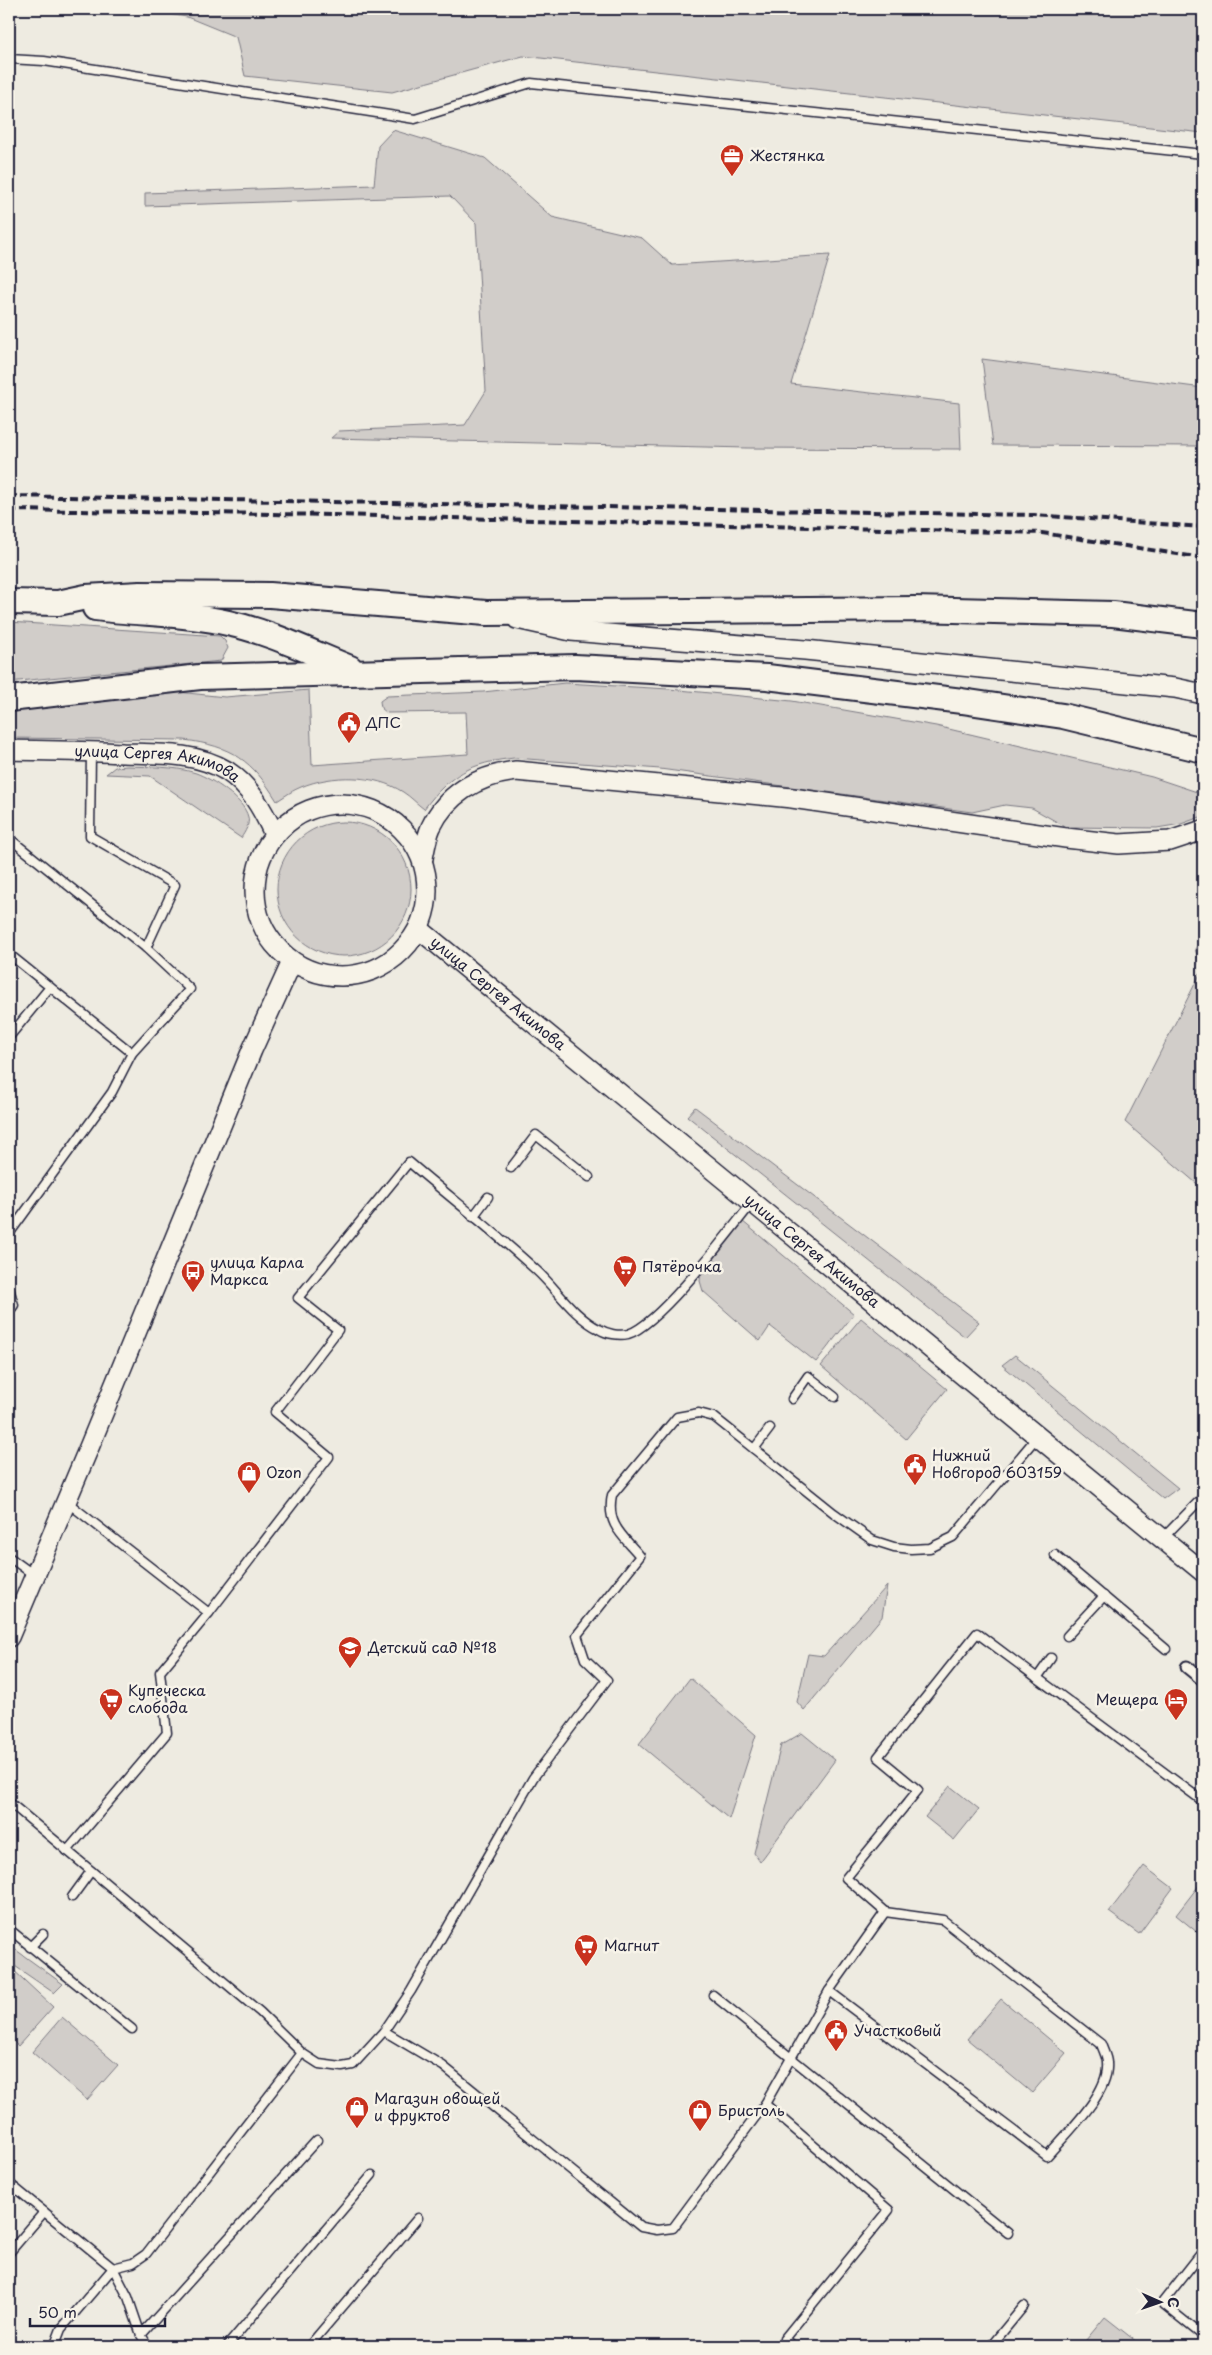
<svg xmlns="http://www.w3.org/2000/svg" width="1212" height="2355" viewBox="0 0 1212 2355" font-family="'Playpen Sans',sans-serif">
<rect width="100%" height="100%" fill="#eeebe1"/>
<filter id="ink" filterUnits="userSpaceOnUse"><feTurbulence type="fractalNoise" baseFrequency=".02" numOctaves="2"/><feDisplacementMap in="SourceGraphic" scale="10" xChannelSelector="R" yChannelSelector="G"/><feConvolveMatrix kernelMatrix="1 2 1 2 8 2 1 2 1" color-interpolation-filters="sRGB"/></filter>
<g filter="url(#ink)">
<g fill="#d1cdc9" stroke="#7a7882">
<polygon points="138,9 1203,9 1203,133 523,56 392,92 245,76 236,37 187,17"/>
<polygon points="393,130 485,158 552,217 642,238 672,265 830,255 791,384 959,403 961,449 747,448 331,438 339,431 465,425 486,391 476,223 450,196 145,206 145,193 374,185 378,146"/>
<polygon points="982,359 1203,388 1203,446 993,445"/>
<polygon points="9,622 220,636 225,641 228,648 221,661 9,682"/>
<path d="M565,683L669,689L792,701L936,726L1152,777L1203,794V816L1181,824L1157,828L1066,827L1032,808L1005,805L972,812L660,769L514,758C471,763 450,774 424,809C417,804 411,797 403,792C375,774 332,774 301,787C293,790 285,796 277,801C252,760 232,746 184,740L9,738V710L169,691L225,697L309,690L312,765L468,754L466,712L387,713L381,708L380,701L387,696L483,692Z"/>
<path d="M127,766C149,767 174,766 196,773C212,779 244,799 248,817C250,824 245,832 241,838L150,776L106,774L115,767Z"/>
<circle cx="344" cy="889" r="67"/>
<polygon points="1203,938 1203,1189 1125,1122 1202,970 1195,949"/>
<polygon points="695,1107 979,1322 965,1337 687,1116"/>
<polygon points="742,1221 854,1314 816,1362 770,1326 760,1341 703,1291 700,1281 701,1271"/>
<polygon points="861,1318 947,1389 906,1439 821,1366"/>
<polygon points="1015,1355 1178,1488 1163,1499 1002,1365"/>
<polygon points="887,1586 882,1617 804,1710 797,1702 808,1654 824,1656"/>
<polygon points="690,1678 756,1735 729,1819 639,1744"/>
<polygon points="802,1733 835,1760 760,1862 754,1853 781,1745"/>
<polygon points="950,1786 979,1809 954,1840 925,1817"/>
<polygon points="1144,1866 1173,1888 1139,1934 1109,1912"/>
<polygon points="1203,1880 1203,1937 1176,1915"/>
<polygon points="9,1945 63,1984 54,1993 9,1962"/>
<polygon points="9,1966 53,2007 18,2046 9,2037"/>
<polygon points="1001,1999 1066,2053 1032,2093 967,2039"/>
<polygon points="62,2017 118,2065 87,2100 32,2052"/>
<polygon points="1105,2317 1142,2346 1081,2346"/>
</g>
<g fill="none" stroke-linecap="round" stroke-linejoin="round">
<g stroke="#22223b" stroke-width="11">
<g id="service">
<polyline points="9,59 44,61 415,119 531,83 1203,154"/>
<polyline points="9,838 146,948"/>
<polyline points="9,954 50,987 9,1037"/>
<polyline points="50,987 132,1053"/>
<polyline points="511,1168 536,1135 589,1177"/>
<polyline points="473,1217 488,1197"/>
<polyline points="9,1234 112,1092 132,1053 190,989 146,948 175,885 90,836 91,751"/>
<polyline points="9,1288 14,1305 9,1312"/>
<polyline points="792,1399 808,1376 835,1397"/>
<polyline points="754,1449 770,1428"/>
<path d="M67,1502L209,1613L329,1457L275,1412L338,1330L298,1298L409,1162C451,1198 495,1232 536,1270C556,1288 574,1317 599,1329C607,1334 619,1336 628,1334C659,1325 729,1232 752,1203"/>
<polyline points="1163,1538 1203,1497"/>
<polyline points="1055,1555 1166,1649"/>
<polyline points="9,1557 34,1575"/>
<polyline points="1067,1636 1104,1596"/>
<polyline points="1037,1678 1051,1658"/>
<polyline points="9,1802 260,2012 302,2053 319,2064 342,2067 353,2065 384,2031 443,2066 641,2227 657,2230 673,2228 765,2104"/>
<polyline points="67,1851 167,1733 160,1672 209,1613"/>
<polyline points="72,1897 91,1871"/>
<polyline points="9,1929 132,2029"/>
<polyline points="30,1947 43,1934"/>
<path d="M829,1991L1047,2156C1066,2134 1110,2093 1107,2063C1107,2057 1103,2050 1101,2044L943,1920L885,1912"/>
<polyline points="713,1995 1008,2233"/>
<path d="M384,2031L411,1991L533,1778L607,1680L585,1659L577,1635L640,1556C622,1535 606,1524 612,1495L677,1417L699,1413L714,1417L834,1513L872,1540L894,1547L911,1549L930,1548L953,1537L1037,1437"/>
<polyline points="9,2183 113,2268 128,2297 141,2335 148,2346"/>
<polyline points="1203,2251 1162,2303 1203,2336"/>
<polyline points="9,2253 44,2212"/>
<polyline points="141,2335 317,2140"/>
<polyline points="57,2346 56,2342 61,2329 113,2268 133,2263 146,2254 302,2053"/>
<polyline points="227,2346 372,2175"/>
<polyline points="309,2346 418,2218"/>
<polyline points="793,2346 784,2339 889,2210 765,2104 829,1991 885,1912 846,1878 918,1790 878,1757 977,1633 1200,1799 1203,1795"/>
<polyline points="991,2346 1024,2306"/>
<polyline points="1201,2346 1203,2343"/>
</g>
</g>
<g stroke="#22223b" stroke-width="15">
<polyline id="pedestrian" points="1187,1667 1203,1680"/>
</g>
<g stroke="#22223b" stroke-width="22">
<g id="tertiary">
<polyline points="517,619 571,631 805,650 1175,688 1203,694"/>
<path id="s1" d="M9,750C47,751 85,751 123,753C158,754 196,752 227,771C250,786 263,810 274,834"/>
<circle cx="341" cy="890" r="86"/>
<path d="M423,858C425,848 427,836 431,827C448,792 479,776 516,771L792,798L1066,838L1119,844L1170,841L1203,830"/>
<path id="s2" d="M419,929L1203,1572"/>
<polyline points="9,1637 90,1445 252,1050 291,964"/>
</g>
</g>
<g stroke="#22223b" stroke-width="28">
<g id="primary">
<polyline points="9,602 58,603 86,597 140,594 270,595 486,613 914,609 1113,614 1203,625"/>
<path d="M95,608C139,614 185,613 228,623C270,632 310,652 350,668"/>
<polyline points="9,699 200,677 575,667 767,677 962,701 1063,716 1203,750"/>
</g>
</g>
<use href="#service" stroke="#f7f3e8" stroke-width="8"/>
<use href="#pedestrian" stroke="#f7f3e8" stroke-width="11"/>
<use href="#tertiary" stroke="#f7f3e8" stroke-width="19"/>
<use href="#primary" stroke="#f7f3e8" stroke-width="24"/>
<g stroke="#22223b" stroke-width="4" stroke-dasharray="8 4" stroke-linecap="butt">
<polyline points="9,496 1034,515 1203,527"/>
<polyline points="9,510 335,515 1042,533 1203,558"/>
</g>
</g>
</g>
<defs>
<g id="office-pin" transform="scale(1.25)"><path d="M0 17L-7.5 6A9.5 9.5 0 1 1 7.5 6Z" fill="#c8321e" stroke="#f7f3e8"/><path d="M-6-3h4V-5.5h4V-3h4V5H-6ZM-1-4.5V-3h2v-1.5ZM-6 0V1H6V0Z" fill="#fff"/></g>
<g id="civic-pin" transform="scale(1.25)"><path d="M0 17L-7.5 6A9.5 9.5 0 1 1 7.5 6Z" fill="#c8321e" stroke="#f7f3e8"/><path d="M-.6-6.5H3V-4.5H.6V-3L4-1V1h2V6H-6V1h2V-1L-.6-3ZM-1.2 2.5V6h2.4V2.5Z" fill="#fff"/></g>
<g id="supermarket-pin" transform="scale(1.25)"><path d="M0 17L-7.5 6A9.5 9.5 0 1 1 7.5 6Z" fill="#c8321e" stroke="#f7f3e8"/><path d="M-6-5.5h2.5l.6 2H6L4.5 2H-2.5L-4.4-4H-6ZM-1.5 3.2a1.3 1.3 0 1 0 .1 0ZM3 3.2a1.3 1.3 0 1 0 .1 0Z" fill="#fff"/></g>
<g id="bus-pin" transform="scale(1.25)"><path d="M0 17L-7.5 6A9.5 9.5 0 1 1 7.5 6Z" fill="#c8321e" stroke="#f7f3e8"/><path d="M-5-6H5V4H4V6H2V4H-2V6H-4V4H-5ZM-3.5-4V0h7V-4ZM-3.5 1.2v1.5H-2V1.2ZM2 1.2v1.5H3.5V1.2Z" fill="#fff"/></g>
<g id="shop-pin" transform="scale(1.25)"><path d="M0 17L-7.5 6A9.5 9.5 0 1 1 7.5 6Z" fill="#c8321e" stroke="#f7f3e8"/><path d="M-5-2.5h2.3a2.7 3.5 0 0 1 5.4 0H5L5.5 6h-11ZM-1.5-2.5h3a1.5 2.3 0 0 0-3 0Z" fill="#fff"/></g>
<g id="school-pin" transform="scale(1.25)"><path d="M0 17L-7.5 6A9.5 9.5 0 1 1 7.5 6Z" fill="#c8321e" stroke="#f7f3e8"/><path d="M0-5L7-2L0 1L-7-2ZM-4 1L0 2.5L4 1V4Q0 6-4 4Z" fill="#fff"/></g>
<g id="hotel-pin" transform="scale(1.25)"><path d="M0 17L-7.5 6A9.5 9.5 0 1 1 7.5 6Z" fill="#c8321e" stroke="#f7f3e8"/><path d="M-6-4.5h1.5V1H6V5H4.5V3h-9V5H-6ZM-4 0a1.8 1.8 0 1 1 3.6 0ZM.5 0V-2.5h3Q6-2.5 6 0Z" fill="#fff"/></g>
</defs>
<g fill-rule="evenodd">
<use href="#office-pin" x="732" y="156"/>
<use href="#civic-pin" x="349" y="723"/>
<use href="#supermarket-pin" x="625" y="1267"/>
<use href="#bus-pin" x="193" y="1272"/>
<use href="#civic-pin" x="915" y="1465"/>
<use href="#shop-pin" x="249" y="1473"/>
<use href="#school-pin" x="350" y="1648"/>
<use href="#supermarket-pin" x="111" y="1700"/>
<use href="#hotel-pin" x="1176" y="1700"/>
<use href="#supermarket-pin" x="586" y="1946"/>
<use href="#civic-pin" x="836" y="2031"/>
<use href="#shop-pin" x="357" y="2108"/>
<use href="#shop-pin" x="700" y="2111"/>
</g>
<g text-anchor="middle" stroke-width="5" stroke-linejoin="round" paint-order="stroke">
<g font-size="15" fill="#22223b" stroke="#f7f3e8" text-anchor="start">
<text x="750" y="161">Жестянка</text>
<text x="366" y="728">ДПС</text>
<text x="210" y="1268">улица Карла<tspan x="210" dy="17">Маркса</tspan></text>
<text x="642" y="1272">Пятёрочка</text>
<text x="932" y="1461">Нижний<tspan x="932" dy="17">Новгород 603159</tspan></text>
<text x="266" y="1478">Ozon</text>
<text x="368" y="1653">Детский сад №18</text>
<text x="128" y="1696">Купеческа<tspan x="128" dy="17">слобода</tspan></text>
<text x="1158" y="1705" text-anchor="end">Мещера</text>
<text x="604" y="1951">Магнит</text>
<text x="854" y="2036">Участковый</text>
<text x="374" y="2104">Магазин овощей<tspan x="374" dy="17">и фруктов</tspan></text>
<text x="718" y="2116">Бристоль</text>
</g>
<g font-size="15" fill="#22223b" stroke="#f7f3e8">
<text dy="5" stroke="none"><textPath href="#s1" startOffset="150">улица Сергея Акимова</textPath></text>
<text dy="5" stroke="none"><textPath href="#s2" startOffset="102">улица Сергея Акимова</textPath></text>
<text dy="5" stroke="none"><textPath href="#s2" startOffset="508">улица Сергея Акимова</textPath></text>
</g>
</g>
<rect width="1212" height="2355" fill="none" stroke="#f7f3e8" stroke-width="30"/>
<rect x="15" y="15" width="1182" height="2325" fill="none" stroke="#22223b" stroke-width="2" filter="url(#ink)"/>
<g transform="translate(1160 2302) rotate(92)" stroke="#f7f3e8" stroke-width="4" paint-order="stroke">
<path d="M0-4L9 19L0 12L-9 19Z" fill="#22223b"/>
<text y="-8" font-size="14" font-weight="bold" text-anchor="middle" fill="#22223b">С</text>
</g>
<path d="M30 2318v8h135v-8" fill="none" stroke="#22223b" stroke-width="2.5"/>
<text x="38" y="2318" font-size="15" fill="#22223b" stroke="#f7f3e8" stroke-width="4" paint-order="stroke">50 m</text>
</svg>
